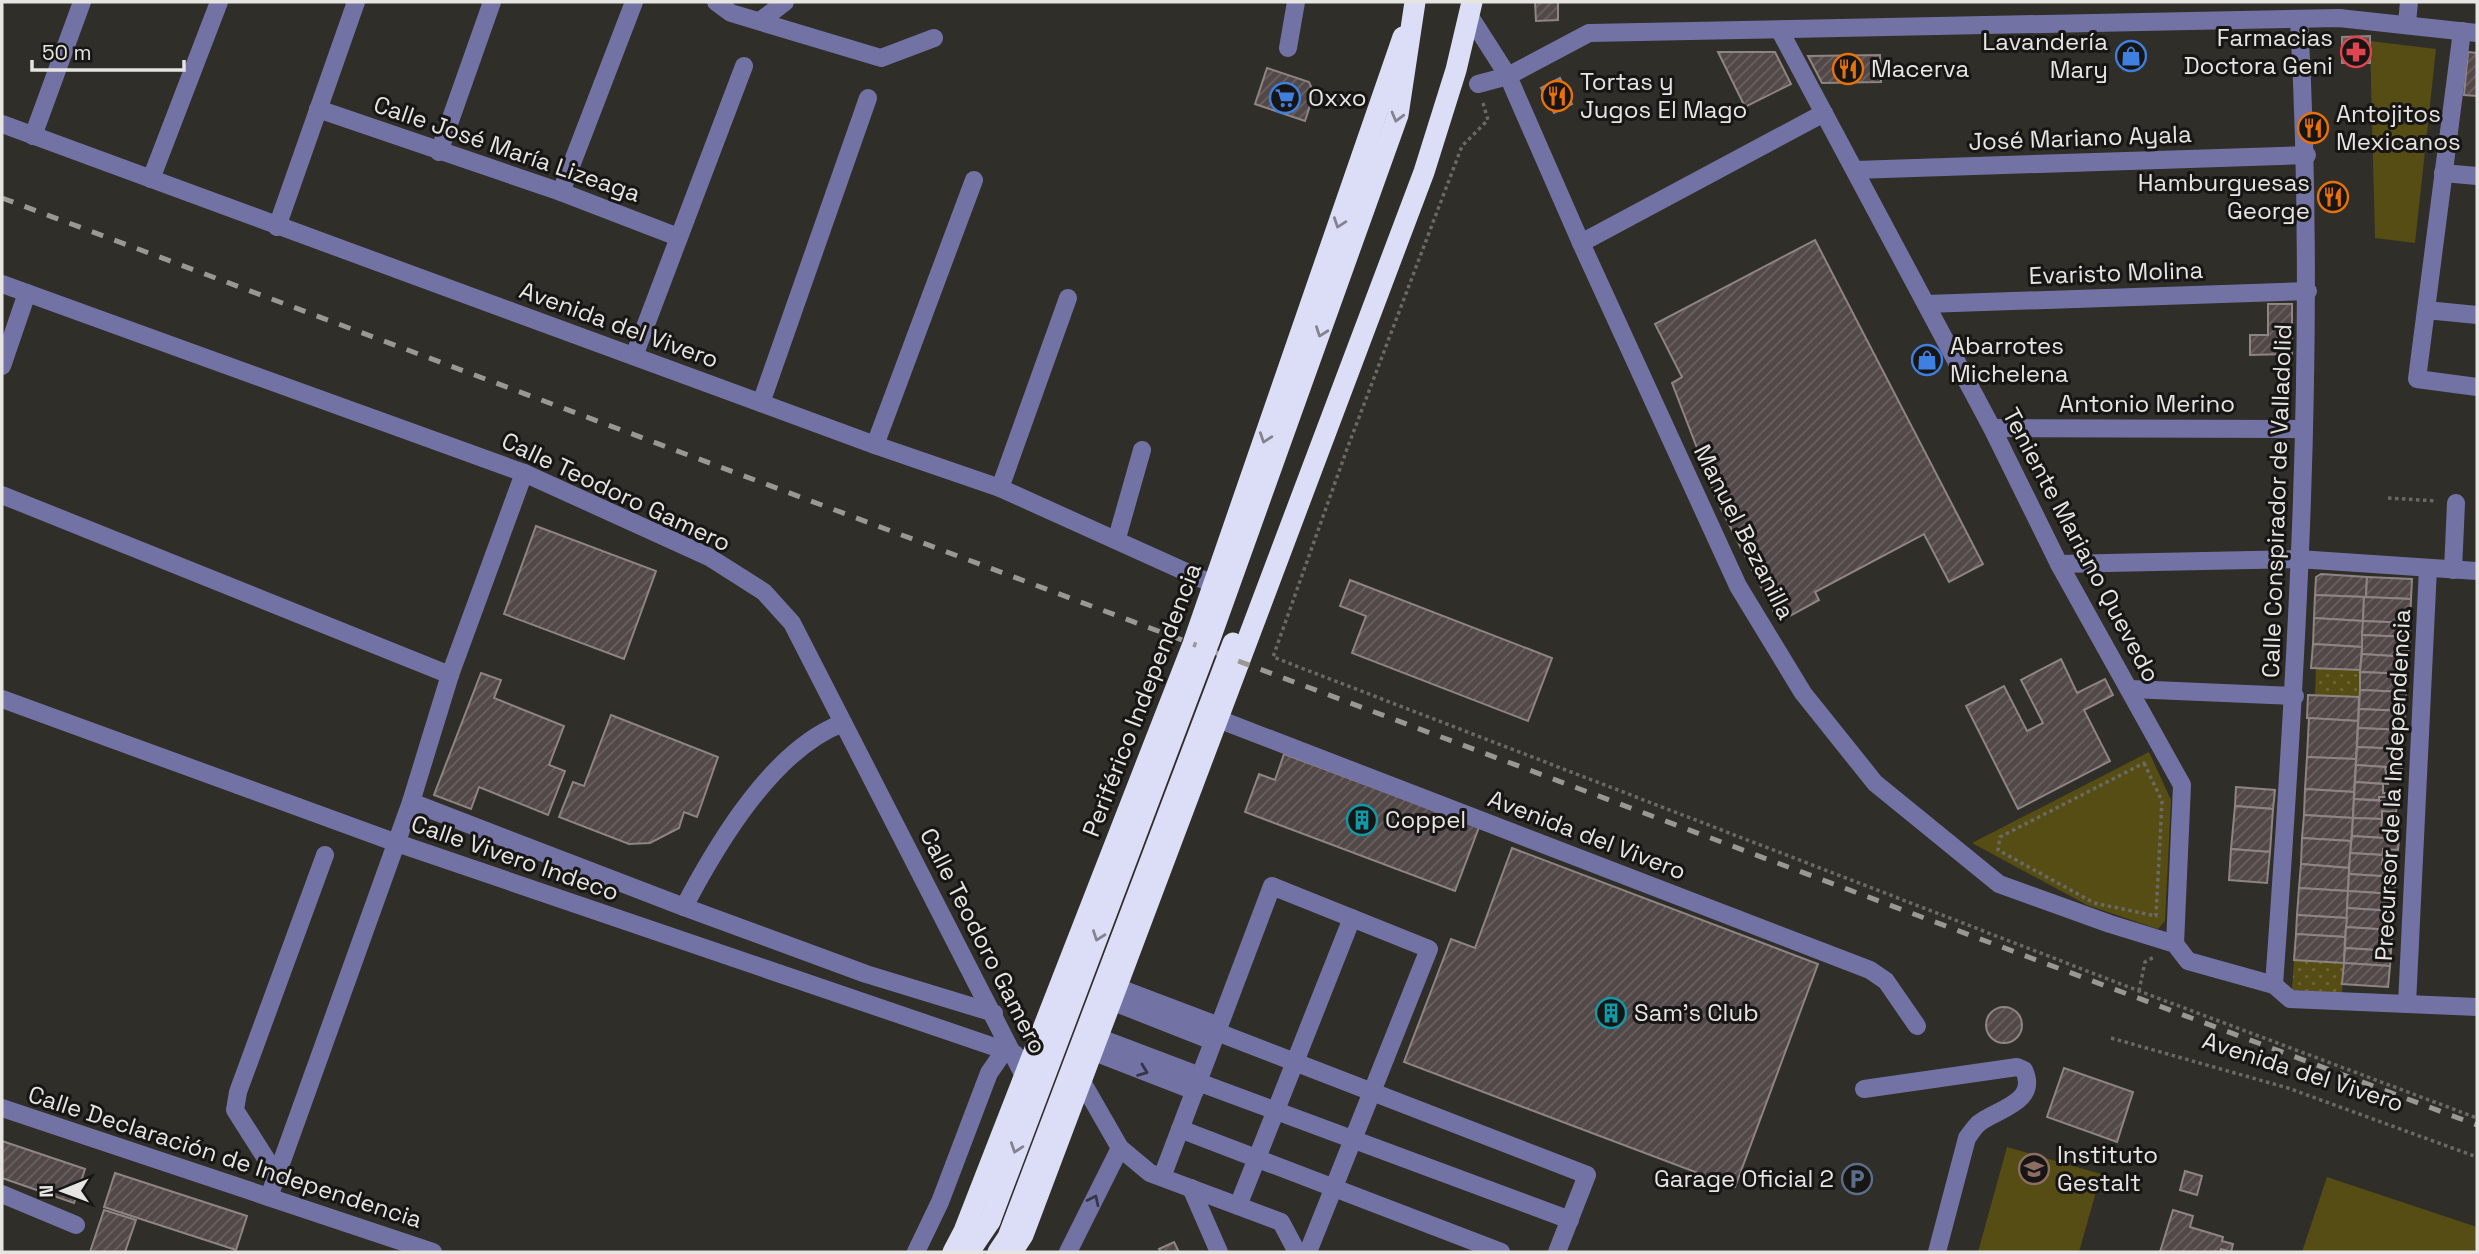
<svg xmlns="http://www.w3.org/2000/svg" width="2479" height="1254" viewBox="0 0 2479 1254" font-family="'Space Grotesk',sans-serif">
<defs>
<pattern id="grass-dots" width="8" height="8" patternUnits="userSpaceOnUse" patternTransform="scale(1.75)"><rect width="8" height="8" fill="#564d14"/><path d="M2 2h.1M6 6h.1" fill="none" stroke="#6e6636" stroke-width="1.8" stroke-linecap="round"/></pattern>
<pattern id="building-hatch" width="6" height="6" patternUnits="userSpaceOnUse" patternTransform="scale(1.75)"><rect width="6" height="6" fill="#514847"/><path d="M-1 1l2-2M0 6l6-6M5 7l2-2" fill="none" stroke="#6a6261"/></pattern>
</defs>
<rect width="100%" height="100%" fill="#2f2e28"/>
<g fill="url(#grass-dots)">
<polygon points="2316,668 2360,670 2359,697 2315,695"/>
<polygon points="2294,960 2344,963 2342,993 2292,990"/>
</g>
<g fill="#564d14">
<polygon points="2370,41 2436,49 2415,243 2375,238"/>
<polygon points="2149,752 2171,800 2165,921 2158,929 2087,905 1972,843"/>
<polygon points="2007,1147 2101,1174 2079,1252 1978,1252"/>
<polygon points="2327,1177 2477,1227 2477,1252 2302,1252"/>
</g>
<g fill="url(#building-hatch)" stroke="#8e8483" stroke-width="2">
<polygon points="1535,2 1558,2 1558,20 1536,21"/>
<polygon points="2370,36 2370,63 2342,63 2342,37"/>
<polygon points="1718,52 1775,52 1791,84 1745,107"/>
<polygon points="2468,52 2477,53 2477,96 2464,95"/>
<polygon points="1880,55 1881,82 1822,83 1808,56"/>
<polygon points="1267,68 1309,82 1314,93 1305,121 1255,104"/>
<polygon points="1560,78 1572,104 1554,113 1541,88"/>
<polygon points="1815,240 1983,564 1949,582 1924,534 1815,592 1819,600 1779,622 1719,505 1672,383 1682,377 1655,324"/>
<polygon points="2268,304 2292,304 2292,354 2250,355 2250,335 2268,335"/>
<polygon points="536,526 656,571 624,659 504,614"/>
<polygon points="2321,574 2367,577 2366,597 2315,595 2316,577"/>
<polygon points="2367,577 2412,579 2411,599 2366,597"/>
<polygon points="1350,580 1552,658 1528,721 1352,653 1366,616 1340,606"/>
<polygon points="2315,595 2364,597 2363,621 2314,618"/>
<polygon points="2364,597 2411,599 2410,623 2363,621"/>
<polygon points="2314,618 2363,621 2362,647 2313,644"/>
<polygon points="2363,621 2410,623 2410,637 2362,635"/>
<polygon points="2362,635 2410,637 2408,657 2362,654"/>
<polygon points="2313,644 2362,647 2360,670 2311,668"/>
<polygon points="2362,654 2408,657 2407,674 2360,672"/>
<polygon points="2061,659 2077,693 2105,679 2113,695 2084,710 2110,761 2018,809 1966,706 2004,686 2027,731 2043,723 2021,680"/>
<polygon points="2360,672 2407,674 2406,692 2360,690"/>
<polygon points="481,673 501,680 494,698 564,726 549,765 565,771 548,815 479,787 471,809 434,795"/>
<polygon points="2360,690 2406,692 2405,711 2359,709"/>
<polygon points="2308,695 2359,697 2358,721 2307,718"/>
<polygon points="2359,709 2405,711 2404,730 2358,728"/>
<polygon points="611,715 718,757 697,817 684,812 679,828 650,843 629,844 559,817 573,782 584,786"/>
<polygon points="2309,718 2358,721 2356,759 2307,757"/>
<polygon points="2358,728 2404,730 2403,749 2357,747"/>
<polygon points="2357,747 2403,749 2402,768 2356,765"/>
<polygon points="1284,754 1479,827 1455,891 1245,812 1259,774 1275,780"/>
<polygon points="2307,757 2356,759 2354,792 2305,789"/>
<polygon points="2356,765 2385,767 2388,784 2355,782"/>
<polygon points="2355,782 2383,784 2383,793 2387,793 2387,797 2379,797 2379,800 2354,799"/>
<polygon points="2236,787 2275,790 2273,809 2235,806"/>
<polygon points="2305,789 2354,792 2353,818 2304,815"/>
<polygon points="2354,799 2397,802 2396,812 2382,811 2382,819 2353,818"/>
<polygon points="2235,806 2273,809 2270,852 2231,849"/>
<polygon points="2304,815 2353,818 2351,841 2302,838"/>
<polygon points="2353,818 2382,819 2381,829 2399,831 2399,839 2352,836"/>
<polygon points="2352,836 2399,839 2398,850 2383,849 2383,855 2350,853"/>
<polygon points="2302,838 2351,841 2349,868 2301,864"/>
<polygon points="1512,848 1818,964 1735,1187 1404,1062 1451,939 1475,948"/>
<polygon points="2231,849 2270,852 2267,883 2229,880"/>
<polygon points="2350,853 2383,855 2382,864 2396,865 2396,877 2349,874"/>
<polygon points="2301,864 2349,868 2348,891 2299,888"/>
<polygon points="2349,874 2396,877 2394,894 2348,891"/>
<polygon points="2299,888 2348,891 2347,918 2297,915"/>
<polygon points="2348,891 2394,894 2393,911 2347,908"/>
<polygon points="2347,908 2393,911 2392,930 2346,927"/>
<polygon points="2297,915 2347,918 2345,937 2296,934"/>
<polygon points="2346,927 2392,930 2391,951 2345,948"/>
<polygon points="2296,934 2345,937 2344,963 2294,960"/>
<polygon points="2345,948 2391,951 2390,966 2344,963"/>
<polygon points="2344,963 2390,966 2388,987 2342,984"/>
<circle cx="2004" cy="1025" r="18"/>
<polygon points="2064,1068 2133,1092 2117,1142 2047,1117"/>
<polygon points="2,1141 85,1169 74,1203 2,1178"/>
<polygon points="2185,1171 2202,1176 2197,1195 2180,1190"/>
<polygon points="115,1173 247,1216 236,1250 104,1207"/>
<polygon points="104,1210 136,1220 125,1252 90,1252"/>
<polygon points="2173,1210 2193,1216 2190,1227 2223,1237 2222,1241 2233,1244 2231,1252 2221,1249 2220,1252 2160,1252"/>
<polygon points="1174,1242 1179,1252 1161,1252 1159,1249"/>
</g>
<g fill="none" stroke-linecap="round" stroke-linejoin="round">
<g stroke="#6a6963" stroke-width="3.5" stroke-dasharray="3.5 3.5" stroke-linecap="butt">
<polyline points="1483,103 1488,120 1462,146 1347,449 1273,657 2139,991 2477,1118"/>
<polyline points="2388,498 2437,501"/>
<polygon points="2144,763 2162,801 2156,916 2094,903 1998,850 2000,837"/>
<polyline points="2139,991 2145,962 2154,957"/>
<polyline points="2111,1038 2288,1088 2477,1157"/>
</g>
<g stroke="#7372a4" stroke-width="18">
<polyline points="716,2 731,13 881,58 934,38"/>
<polyline points="1469,15 1508,76 1581,243 1738,586 1803,693 1875,783 1999,884 2110,924 2175,944 2188,961 2274,985 2290,999 2477,1007"/>
<polyline points="760,21 785,2"/>
<polyline points="2407,23 2409,2"/>
<polyline points="1780,31 1992,428 2059,564 2182,785 2175,944"/>
<polyline points="2462,31 2417,379 2477,387"/>
<polyline points="1288,48 1296,2"/>
<polyline points="1478,84 1508,76 1589,33 2339,18 2477,33"/>
<polyline points="318,109 561,192 678,237"/>
<polyline points="2,124 875,445 1000,488 1215,585"/>
<polyline points="33,136 82,2"/>
<polyline points="439,152 492,2"/>
<polyline points="1855,170 2307,155"/>
<polyline points="2443,173 2477,176"/>
<polyline points="151,179 219,2"/>
<polyline points="561,192 634,2"/>
<polyline points="277,227 356,2"/>
<polyline points="1581,243 1824,113"/>
<polyline points="2,284 524,473 709,557 764,592 792,623 1026,1080"/>
<polyline points="1926,304 2308,291"/>
<polyline points="2426,310 2477,315"/>
<polyline points="634,356 744,66"/>
<polyline points="2,366 27,293"/>
<polyline points="761,403 868,98"/>
<polyline points="1992,428 2302,429"/>
<polyline points="875,445 974,180"/>
<polyline points="1000,488 1068,298"/>
<polyline points="2,495 450,675"/>
<polyline points="1117,538 1142,450"/>
<polyline points="2059,564 2298,559 2477,571"/>
<polyline points="2453,570 2456,503"/>
<polyline points="2130,689 2295,696"/>
<polyline points="2,699 394,842 1015,1054"/>
<polyline points="1218,719 1870,970 1886,981 1917,1026"/>
<path d="M411,802L684,907C717,844 773,749 843,723"/>
<polyline points="684,907 866,974 994,1013"/>
<path d="M2274,985C2297,664 2317,341 2299,19"/>
<polyline points="1116,987 1219,1026"/>
<polyline points="1111,1001 1213,1041"/>
<polyline points="2407,1004 2428,568"/>
<polyline points="1217,1032 1587,1175 1557,1252"/>
<polyline points="1097,1037 1200,1076"/>
<polyline points="1092,1051 1195,1091"/>
<polyline points="1081,1080 1120,1148 1150,1173 1281,1222 1297,1252"/>
<polyline points="1198,1082 1570,1220"/>
<path d="M1864,1089L2017,1067L2024,1070C2039,1103 1996,1109 1978,1124C1974,1128 1970,1134 1967,1138L1937,1252"/>
<polyline points="2,1108 433,1252"/>
<polyline points="1180,1129 1501,1252"/>
<polyline points="277,1176 235,1110 238,1092 325,855"/>
<polyline points="1162,1177 1272,886 1429,949 1308,1252"/>
<polyline points="1191,1188 1219,1252"/>
<polyline points="2,1194 76,1225"/>
<polyline points="269,1197 411,802 450,675 524,473"/>
<polyline points="1238,1206 1352,918"/>
<polyline points="916,1252 940,1202 989,1073 1005,1050"/>
<polyline points="1068,1252 1120,1148"/>
</g>
<g stroke="#dcddf6" stroke-width="21">
<polyline points="953,1252 964,1231 1193,644 1403,37"/>
<polyline points="969,1252 990,1221"/>
<polyline points="1012,1252 1023,1235 1424,172 1456,70 1472,2"/>
</g>
<polyline stroke="#999893" stroke-width="5" stroke-dasharray="12 12" stroke-linecap="butt" points="2,198 2477,1125"/>
<g stroke="#dcddf6" stroke-width="21">
<polyline points="990,1221 1210,639 1398,115 1415,2"/>
<polyline points="998,1252 1008,1237 1233,643"/>
</g>
</g>
<defs><path id="oneway-chevron" d="M-2-3.5L2.5 0L-2 3.5" fill="none" stroke-width="1.6" stroke-linecap="round" stroke-linejoin="round" transform="scale(1.75)"/></defs>
<g stroke="#838390">
<use href="#oneway-chevron" transform="translate(1397 117) rotate(105)"/>
<use href="#oneway-chevron" transform="translate(1339 223) rotate(109)"/>
<use href="#oneway-chevron" transform="translate(1321 332) rotate(110)"/>
<use href="#oneway-chevron" transform="translate(1265 438) rotate(109)"/>
<use href="#oneway-chevron" transform="translate(1098 936) rotate(110)"/>
<use href="#oneway-chevron" transform="translate(1016 1148) rotate(109)"/>
</g>
<g stroke="#373646">
<use href="#oneway-chevron" transform="translate(1143 1071) rotate(21)"/>
<use href="#oneway-chevron" transform="translate(1094 1200) rotate(-64)"/>
</g>
<defs>
<g id="pharmacy-ring" transform="scale(1.575)"><circle r="9.5" fill="#171614" stroke="#e0444e" stroke-width="1.5"/><path d="M-2-6h4v4h4v4h-4v4h-4v-4h-4v-4h4Z" fill="#e0444e"/></g>
<g id="shop-ring" transform="scale(1.575)"><circle r="9.5" fill="#171614" stroke="#3f7fe0" stroke-width="1.5"/><path d="M-5-2.5h2.3a2.7 3.5 0 0 1 5.4 0H5L5.5 6h-11ZM-1.5-2.5h3a1.5 2.3 0 0 0-3 0Z" fill="#3f7fe0"/></g>
<g id="restaurant-ring" transform="scale(1.575)"><circle r="9.5" fill="#171614" stroke="#e8710a" stroke-width="1.5"/><path d="M-5-6h1v4h1v-4h1v4h1v-4h1v5L-1.5 .5V6h-2V.5L-5-1ZM5-6V6H3V1.5H1.5Q1.5-4 5-6Z" fill="#e8710a"/></g>
<g id="supermarket-ring" transform="scale(1.575)"><circle r="9.5" fill="#171614" stroke="#3f7fe0" stroke-width="1.5"/><path d="M-6-5.5h2.5l.6 2H6L4.5 2H-2.5L-4.4-4H-6ZM-1.5 3.2a1.3 1.3 0 1 0 .1 0ZM3 3.2a1.3 1.3 0 1 0 .1 0Z" fill="#3f7fe0"/></g>
<g id="building-ring" transform="scale(1.575)"><circle r="9.5" fill="#171614" stroke="#0f9aa8" stroke-width="1.5"/><path d="M-4-6H4V6H1V3H-1V6H-4ZM-2.5-4.3h1.7v1.8h-1.7ZM.8-4.3h1.7v1.8H.8ZM-2.5-1h1.7V.8h-1.7ZM.8-1h1.7V.8H.8Z" fill="#0f9aa8"/></g>
<g id="school-ring" transform="scale(1.575)"><circle r="9.5" fill="#171614" stroke="#8d6e63" stroke-width="1.5"/><path d="M0-5L7-2L0 1L-7-2ZM-4 1L0 2.5L4 1V4Q0 6-4 4Z" fill="#8d6e63"/></g>
<g id="parking-ring" transform="scale(1.575)"><circle r="9.5" fill="#171614" stroke="#5c6f8a" stroke-width="1.5"/><path d="M-3.5-5.5H1a3.5 3.5 0 0 1 0 7H-1V5.5H-3.5ZM-1-3.4V-.6H.8a1.4 1.4 0 0 0 0-2.8Z" fill="#5c6f8a"/></g>
</defs>
<g fill-rule="evenodd">
<use href="#pharmacy-ring" x="2356" y="52"/>
<use href="#shop-ring" x="2131" y="56"/>
<use href="#restaurant-ring" x="1848" y="69"/>
<use href="#restaurant-ring" x="1557" y="96"/>
<use href="#supermarket-ring" x="1285" y="98"/>
<use href="#restaurant-ring" x="2313" y="128"/>
<use href="#restaurant-ring" x="2333" y="197"/>
<use href="#shop-ring" x="1927" y="360"/>
<use href="#building-ring" x="1362" y="820"/>
<use href="#building-ring" x="1611" y="1013"/>
<use href="#school-ring" x="2034" y="1169"/>
<use href="#parking-ring" x="1857" y="1179"/>
</g>
<g text-anchor="middle" stroke-width="6" stroke-linejoin="round" paint-order="stroke">
<g font-size="24" fill="#e6e5e1" stroke="#171614" text-anchor="start">
<text x="2333" y="46" text-anchor="end">Farmacias<tspan x="2333" dy="28">Doctora Geni</tspan></text>
<text x="2108" y="50" text-anchor="end">Lavandería<tspan x="2108" dy="28">Mary</tspan></text>
<text x="1871" y="77">Macerva</text>
<text x="1580" y="90">Tortas y<tspan x="1580" dy="28">Jugos El Mago</tspan></text>
<text x="1308" y="106">Oxxo</text>
<text x="2336" y="122">Antojitos<tspan x="2336" dy="28">Mexicanos</tspan></text>
<text x="2310" y="191" text-anchor="end">Hamburguesas<tspan x="2310" dy="28">George</tspan></text>
<text x="1950" y="354">Abarrotes<tspan x="1950" dy="28">Michelena</tspan></text>
<text x="1385" y="828">Coppel</text>
<text x="1634" y="1021">Sam's Club</text>
<text x="2057" y="1163">Instituto<tspan x="2057" dy="28">Gestalt</tspan></text>
<text x="1834" y="1187" text-anchor="end">Garage Oficial 2</text>
</g>
<g font-size="24" fill="#e6e5e1" stroke="#171614">
<text transform="translate(2080 138) rotate(-2)" y="8">José Mariano Ayala</text>
<text transform="translate(507 149) rotate(19)" y="8">Calle José María Lizeaga</text>
<text transform="translate(2116 273) rotate(-2)" y="8">Evaristo Molina</text>
<text transform="translate(619 325) rotate(20)" y="8">Avenida del Vivero</text>
<text x="2147" y="412">Antonio Merino</text>
<text transform="translate(616 492) rotate(25)" y="8">Calle Teodoro Gamero</text>
<text transform="translate(2277 501) rotate(-88)" y="8">Calle Conspirador de Valladolid</text>
<text transform="translate(1744 532) rotate(63)" y="8">Manuel Bezanilla</text>
<text transform="translate(2081 545) rotate(62)" y="8">Teniente Mariano Quevedo</text>
<text transform="translate(1142 700) rotate(-69)" y="8">Periférico Independencia</text>
<text transform="translate(2393 785) rotate(-87)" y="8">Precursor de la Independencia</text>
<text transform="translate(1587 835) rotate(21)" y="8">Avenida del Vivero</text>
<text transform="translate(515 858) rotate(19)" y="8">Calle Vivero Indeco</text>
<text transform="translate(983 941) rotate(63)" y="8">Calle Teodoro Gamero</text>
<text transform="translate(2303 1072) rotate(18)" y="8">Avenida del Vivero</text>
<text transform="translate(225 1157) rotate(18)" y="8">Calle Declaración de Independencia</text>
</g>
</g>
<rect width="2479" height="1254" fill="none" stroke="#e6e5e1" stroke-width="7"/>
<g transform="translate(63 1191) rotate(269)" stroke="#171614" stroke-width="5" paint-order="stroke">
<path d="M0-5L12 26L0 18L-12 26Z" fill="#e6e5e1"/>
<text y="-10" font-size="19" font-weight="bold" text-anchor="middle" fill="#e6e5e1">N</text>
</g>
<path d="M32 60v10h152v-10" fill="none" stroke="#e6e5e1" stroke-width="3.5"/>
<text x="42" y="60" font-size="21" fill="#e6e5e1" stroke="#171614" stroke-width="5" paint-order="stroke">50 m</text>
</svg>
